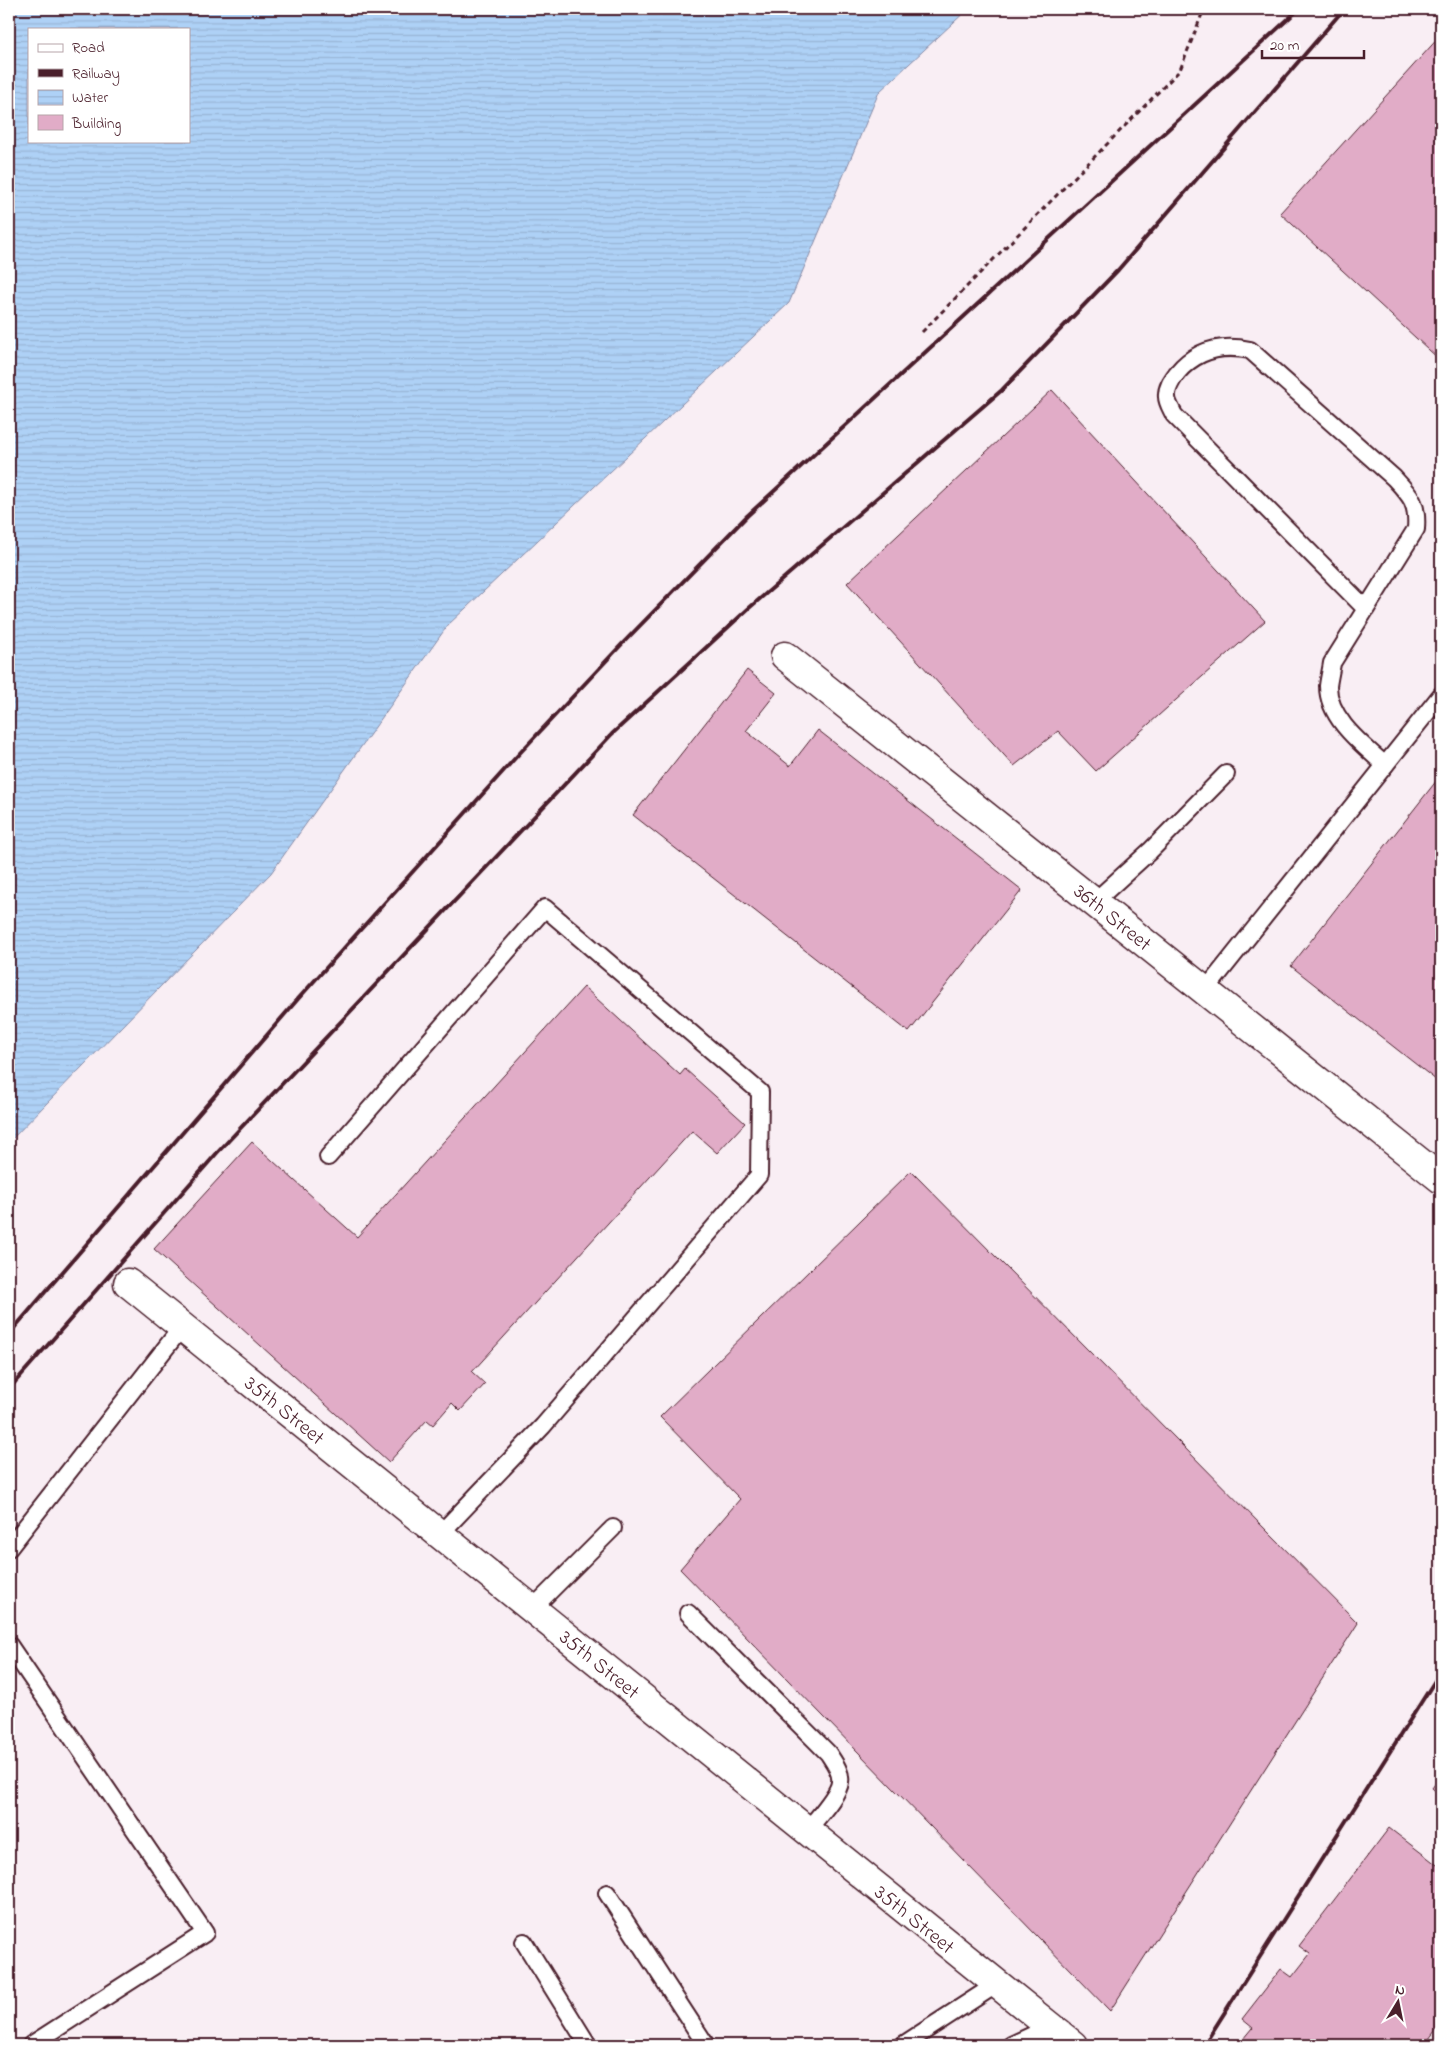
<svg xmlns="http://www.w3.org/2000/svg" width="1450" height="2054" viewBox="0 0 1450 2054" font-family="'Indie Flower',sans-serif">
<defs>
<pattern id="water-rules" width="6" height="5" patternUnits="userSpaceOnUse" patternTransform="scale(1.25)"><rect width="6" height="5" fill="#aed1f6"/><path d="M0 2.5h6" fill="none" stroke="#97b3d3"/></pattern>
</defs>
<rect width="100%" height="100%" fill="#f9eef4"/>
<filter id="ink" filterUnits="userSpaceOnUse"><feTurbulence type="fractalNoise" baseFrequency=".02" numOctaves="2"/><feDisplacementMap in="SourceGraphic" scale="10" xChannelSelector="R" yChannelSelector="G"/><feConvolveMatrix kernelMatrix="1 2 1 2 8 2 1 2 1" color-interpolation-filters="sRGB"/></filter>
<g filter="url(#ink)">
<path fill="url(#water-rules)" stroke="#868aa5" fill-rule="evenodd" d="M9,9H968L879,92L789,303L448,625L271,873L9,1142ZM29,29H189V141H29Z"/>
<g fill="#e1acc7" stroke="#4a1f2b">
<polygon points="1441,35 1441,361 1280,213"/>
<polygon points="1052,390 1265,621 1096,771 1058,731 1014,766 847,583"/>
<polygon points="747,670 776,693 746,731 790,766 818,730 1022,890 909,1032 633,815"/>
<polygon points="1441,775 1441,1084 1291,966"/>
<polygon points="584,987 680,1075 685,1069 745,1123 717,1153 692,1131 472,1372 485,1384 460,1411 452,1403 433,1425 427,1420 389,1462 154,1249 252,1142 357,1237"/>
<polygon points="911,1171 1358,1623 1110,2011 680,1569 740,1499 660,1417"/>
<polygon points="1441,1776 1441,1796 1432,1788"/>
<polygon points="1389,1828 1441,1868 1441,2023 1426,2043 1429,2045 1239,2045 1253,2028 1242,2019 1281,1969 1292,1977 1310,1954 1299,1946"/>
</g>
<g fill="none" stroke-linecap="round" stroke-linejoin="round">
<g stroke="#4a1f2b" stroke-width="20">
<g id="service">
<path d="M1366,609L1174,415C1172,410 1167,403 1167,397C1166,388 1172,380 1177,373C1196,350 1221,344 1250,350L1394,478C1411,496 1418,503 1416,529L1332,663C1331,670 1329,678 1328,686C1328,719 1363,745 1385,765"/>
<polyline points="1094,902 1150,851 1226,774"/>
<polyline points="1205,991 1441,695"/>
<polyline points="328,1157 545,908 760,1092 759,1175 543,1426 439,1535"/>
<polyline points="9,1548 182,1327"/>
<polyline points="532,1609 613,1528"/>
<path d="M688,1613L828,1753C833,1761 842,1772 840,1782C839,1795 815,1820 807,1831"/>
<polyline points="9,1645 205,1933 31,2045"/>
<polyline points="607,1893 706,2045"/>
<polyline points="524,1942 588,2045"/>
<polyline points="903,2045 997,1984"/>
<polyline points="1011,2045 1050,2027"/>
</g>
</g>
<g stroke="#4a1f2b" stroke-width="31">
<g id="minor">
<polyline points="785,656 1441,1179"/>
<polyline points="128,1283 1073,2045"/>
</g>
</g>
<polyline stroke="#4a1f2b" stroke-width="3" stroke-dasharray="5 4" stroke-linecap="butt" points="922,332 1180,70 1204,9"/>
<use href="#service" stroke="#fff" stroke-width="16"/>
<use href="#minor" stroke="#fff" stroke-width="28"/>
<g stroke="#4a1f2b" stroke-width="4">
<polyline points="9,1334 298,999 517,756 622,644 747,516 1299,9"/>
<polyline points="9,1389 217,1153 612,734 748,609 1002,390 1118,270 1344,9"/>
<polyline points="1204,2045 1441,1671"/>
</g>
</g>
</g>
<g text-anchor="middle" stroke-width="4" stroke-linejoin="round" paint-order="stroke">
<g font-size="21" fill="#4a1f2b" stroke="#fff">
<text transform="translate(1113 917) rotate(39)" y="7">36th Street</text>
<text transform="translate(285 1410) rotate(39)" y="7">35th Street</text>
<text transform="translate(600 1664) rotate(39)" y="7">35th Street</text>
<text transform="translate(915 1919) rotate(39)" y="7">35th Street</text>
</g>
</g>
<rect width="1450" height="2054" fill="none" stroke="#fff" stroke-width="30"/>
<rect x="15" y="15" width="1420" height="2024" fill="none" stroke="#4a1f2b" stroke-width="2" filter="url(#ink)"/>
<rect x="28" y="28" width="162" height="115" fill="#ffffff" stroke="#b7a5aa"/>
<rect x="38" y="44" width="25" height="8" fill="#ffffff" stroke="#b7a5aa"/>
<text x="72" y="52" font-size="15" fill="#4a1f2b">Road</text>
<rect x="38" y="69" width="25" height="8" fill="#4a1f2b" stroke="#b7a5aa"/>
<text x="72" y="78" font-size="15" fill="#4a1f2b">Railway</text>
<rect x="38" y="90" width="25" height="15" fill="url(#water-rules)" stroke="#b7a5aa"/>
<text x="72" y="102" font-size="15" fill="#4a1f2b">Water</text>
<rect x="38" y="115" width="25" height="15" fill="#e1acc7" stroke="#b7a5aa"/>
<text x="72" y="128" font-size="15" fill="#4a1f2b">Building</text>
<g transform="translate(1398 2002) rotate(10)" stroke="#ffffff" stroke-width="4" paint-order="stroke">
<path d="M0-4L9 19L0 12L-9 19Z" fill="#4a1f2b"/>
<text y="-8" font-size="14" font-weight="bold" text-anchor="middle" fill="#4a1f2b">N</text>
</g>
<path d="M1262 50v8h102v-8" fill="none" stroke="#4a1f2b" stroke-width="2.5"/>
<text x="1270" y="50" font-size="15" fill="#4a1f2b" stroke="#ffffff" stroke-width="4" paint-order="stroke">20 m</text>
</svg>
